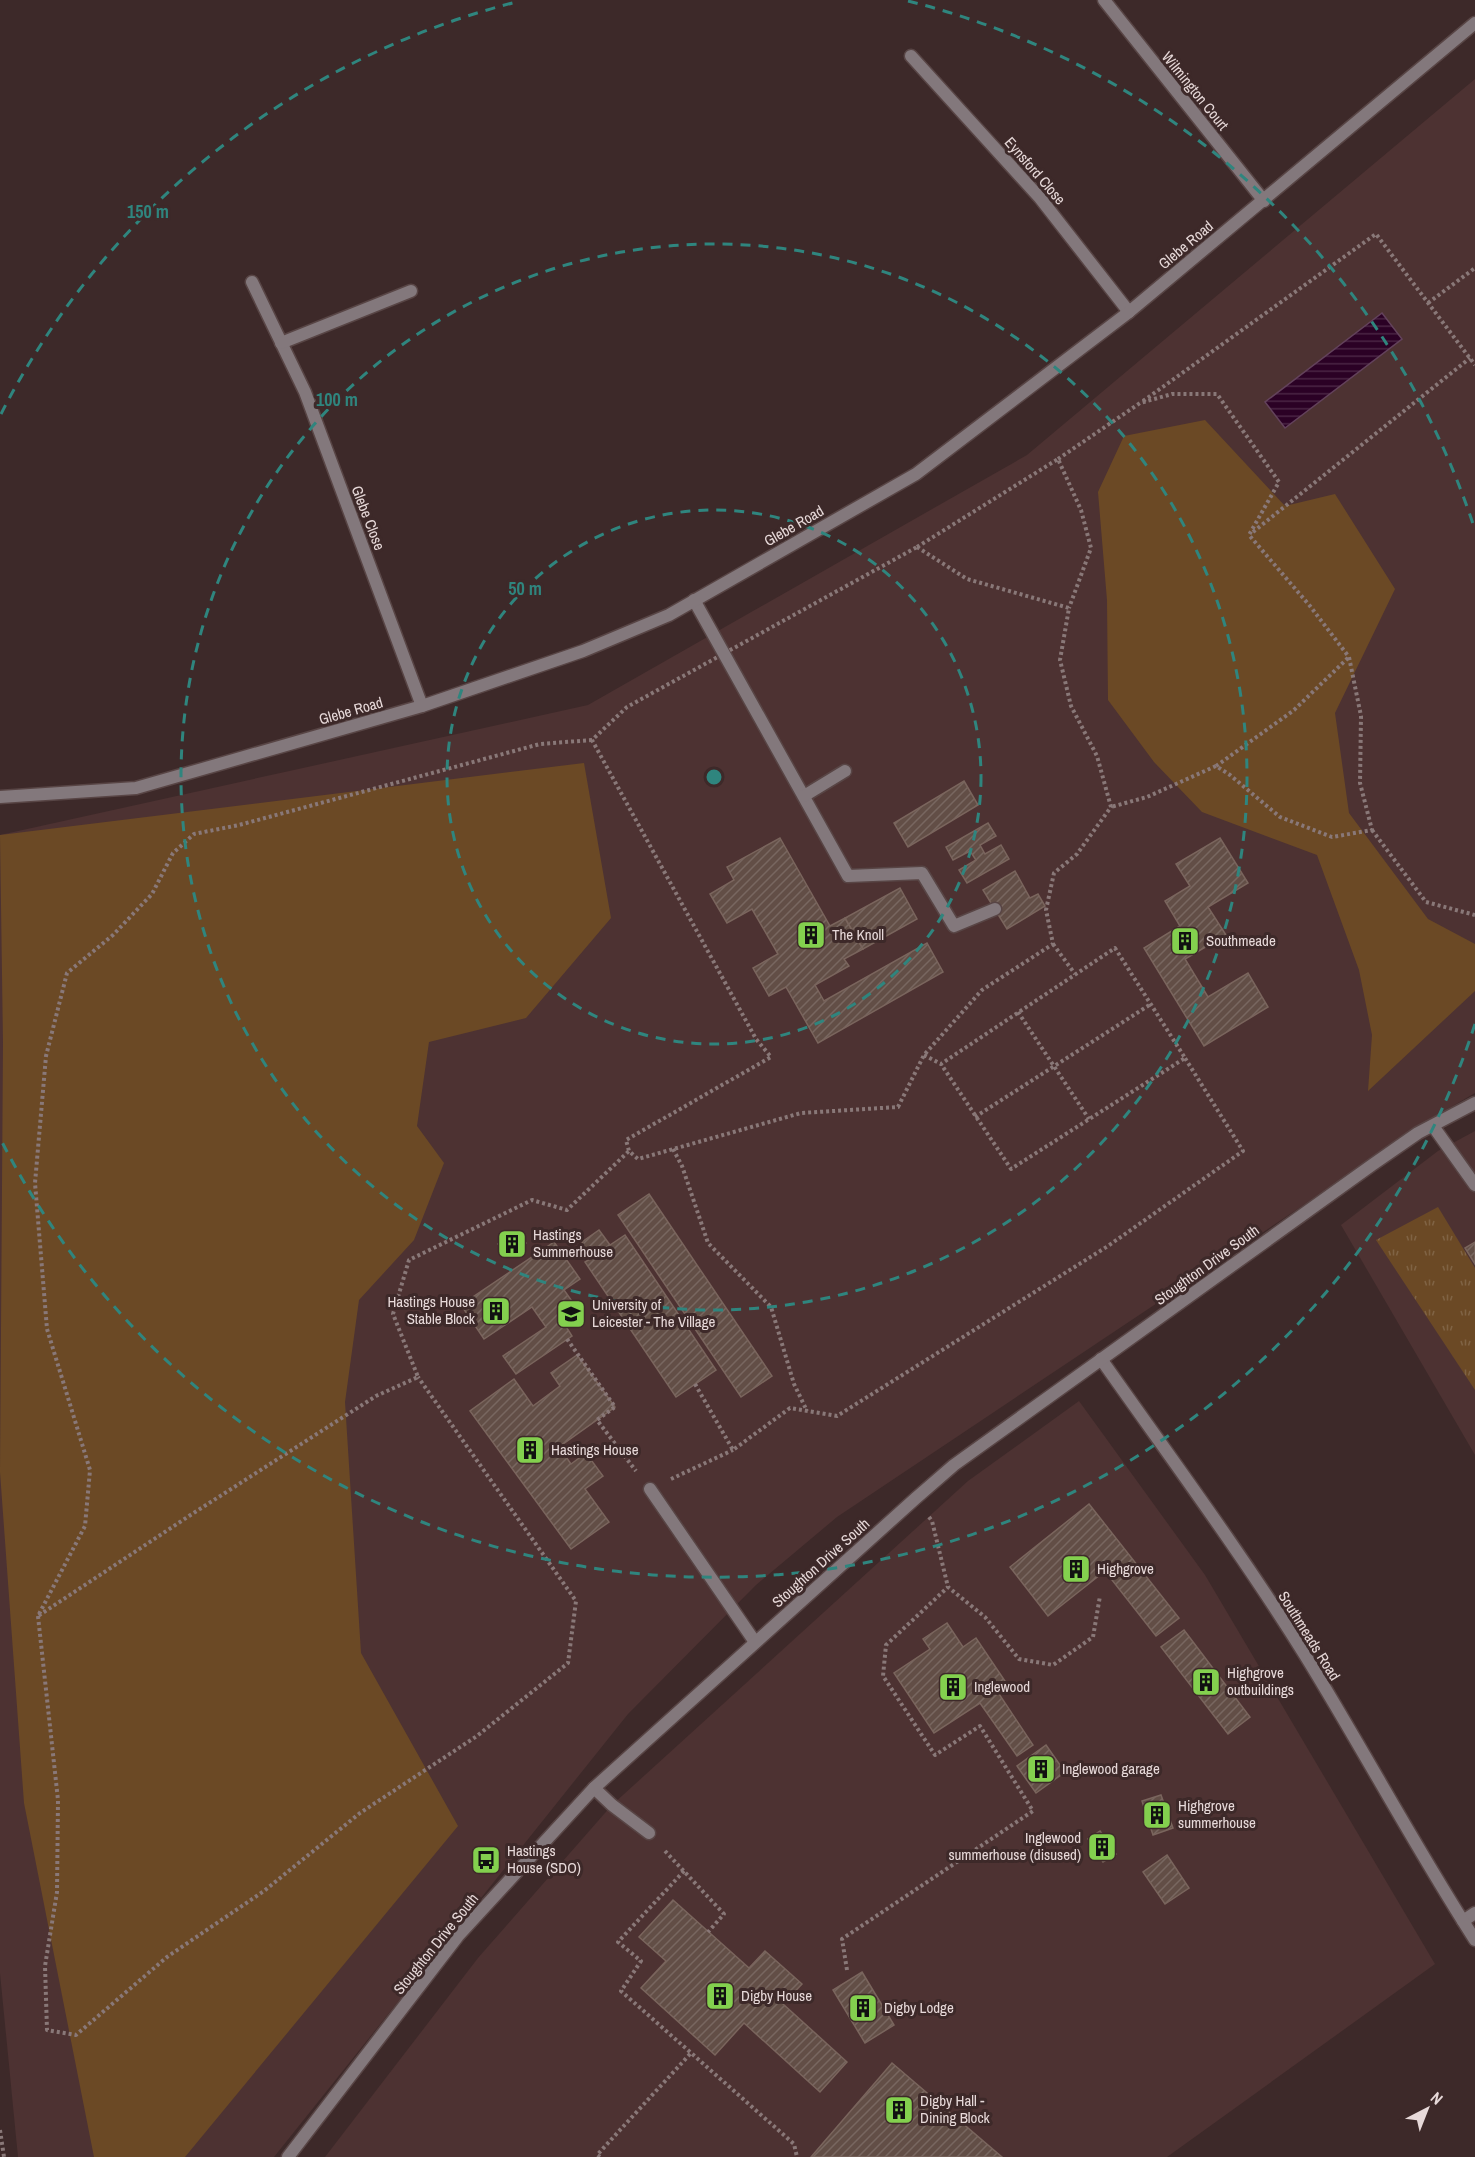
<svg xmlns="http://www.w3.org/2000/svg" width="1475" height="2157" viewBox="0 0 1475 2157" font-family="'Archivo Narrow',sans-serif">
<defs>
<pattern id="grass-tufts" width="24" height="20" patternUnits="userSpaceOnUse" patternTransform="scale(1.5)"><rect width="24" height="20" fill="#6b4925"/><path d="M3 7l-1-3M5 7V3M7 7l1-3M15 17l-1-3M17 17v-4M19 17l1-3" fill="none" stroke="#806344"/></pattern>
<pattern id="water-rules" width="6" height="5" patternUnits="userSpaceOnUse" patternTransform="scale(1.5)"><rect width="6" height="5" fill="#2b0125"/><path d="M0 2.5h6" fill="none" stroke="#4a2544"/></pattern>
<pattern id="building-hatch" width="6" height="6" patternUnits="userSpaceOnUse" patternTransform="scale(1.5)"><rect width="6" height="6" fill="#624e46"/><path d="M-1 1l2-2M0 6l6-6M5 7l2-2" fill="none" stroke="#786760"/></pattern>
</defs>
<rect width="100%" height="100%" fill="#3d2929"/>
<g fill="#4d3232">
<polygon points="1475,79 1475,1093 1446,1110 837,1517 756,1585 628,1714 274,2157 18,2157 0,1973 0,835 588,705 1027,455"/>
<polygon points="1475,1131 1475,1455 1341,1225 1438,1151"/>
<polygon points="1079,1401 1205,1575 1435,1964 1167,2157 325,2157 478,1958 612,1805 968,1481"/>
</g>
<polygon fill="url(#grass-tufts)" points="1438,1207 1475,1268 1475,1390 1376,1240"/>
<g fill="#6b4925">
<polygon points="1205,420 1285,506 1335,494 1395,589 1335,713 1349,813 1428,919 1475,944 1475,991 1368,1091 1372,1035 1359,970 1317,855 1202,812 1154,762 1108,700 1107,600 1098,492 1124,436"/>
<polygon points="584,763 611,918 526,1018 429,1042 417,1126 444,1163 414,1240 359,1300 345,1402 361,1653 458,1826 185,2157 94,2157 24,1803 0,1472 3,1043 0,835"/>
</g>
<polygon fill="url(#water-rules)" stroke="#63425b" stroke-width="1.5" points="1382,313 1402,339 1285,428 1265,402"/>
<g fill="url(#building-hatch)" stroke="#7a655d" stroke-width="1.5">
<polygon points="964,781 978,805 908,847 894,823"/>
<polygon points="988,823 996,836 980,845 985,854 1001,845 1009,859 967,883 959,870 976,860 970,851 953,860 946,847"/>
<polygon points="780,838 830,926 845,918 863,949 844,959 849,966 815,985 824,1001 927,943 943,972 818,1043 786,987 769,996 753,968 778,954 752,909 727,923 710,894 734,880 727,867"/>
<polygon points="1220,838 1248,883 1208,907 1226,935 1185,959 1208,997 1248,973 1268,1007 1204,1046 1144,948 1180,926 1165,901 1190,886 1176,864"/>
<polygon points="1015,871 1030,898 1038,894 1045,906 1007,929 983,890"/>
<polygon points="900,888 917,919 863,949 845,918"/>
<polygon points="649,1194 772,1376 741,1397 618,1215"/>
<polygon points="599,1230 610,1245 625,1235 716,1370 676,1397 585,1262 592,1258 582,1242"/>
<polygon points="518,1231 526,1243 506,1256 498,1244"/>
<polygon points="554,1242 580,1279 564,1290 581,1314 565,1325 572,1336 516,1374 503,1356 546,1327 532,1307 484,1339 461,1305"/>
<polygon points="1475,1242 1475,1264 1465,1248"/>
<polygon points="577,1355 615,1407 559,1447 571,1464 586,1453 603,1476 585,1489 609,1522 571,1549 470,1411 514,1379 533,1406 560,1386 551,1373"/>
<polygon points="1089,1504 1179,1618 1156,1636 1105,1571 1048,1616 1010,1567"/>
<polygon points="947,1623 963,1647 976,1638 1007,1684 997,1691 1033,1745 1017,1756 980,1703 934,1733 894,1673 930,1649 923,1639"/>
<polygon points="1184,1630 1250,1717 1228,1734 1161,1647"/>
<polygon points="1046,1745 1065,1772 1036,1793 1017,1766"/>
<polygon points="1161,1795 1173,1828 1153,1835 1142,1801"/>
<polygon points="1100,1831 1116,1854 1103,1862 1088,1839"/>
<polygon points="1167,1855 1189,1888 1165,1904 1143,1872"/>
<polygon points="673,1900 749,1968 765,1951 802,1984 783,2004 847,2062 820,2092 744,2023 715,2055 641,1988 666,1961 639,1937"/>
<polygon points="862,1972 894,2025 865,2043 833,1990"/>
<polygon points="892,2063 1002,2157 811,2157"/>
</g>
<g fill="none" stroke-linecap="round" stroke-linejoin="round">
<g stroke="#584545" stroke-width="15">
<g id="lane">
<polyline points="694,600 848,876 922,873 954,926 995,909"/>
<polyline points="804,796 845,771"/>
<polyline points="1433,1126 1475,1185"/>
<polyline points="650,1489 755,1642"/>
<polyline points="594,1788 612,1805 649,1833"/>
<polyline points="1463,1921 1475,1913"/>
</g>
</g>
<g stroke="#584545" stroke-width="15">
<g id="street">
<polyline points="1104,0 1264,201"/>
<polyline points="911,56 1040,198 1129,312"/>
<polyline points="252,282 305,392 422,706"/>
<polyline points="281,343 411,291"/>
<polyline points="0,797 136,788 422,706 583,651 669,615 916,474 1129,312 1475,23"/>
<path d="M1101,1359C1170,1457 1242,1554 1305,1655C1363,1749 1415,1847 1475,1940"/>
<polyline points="288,2157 458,1936 594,1788 916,1498 954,1465 1372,1165 1418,1133 1475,1103"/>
</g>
</g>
<g stroke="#897878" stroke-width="4" stroke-dasharray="3 3" stroke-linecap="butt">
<polyline points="1428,303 1475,268"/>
<polyline points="1143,401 1376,234 1475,365"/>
<polyline points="1058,459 1140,403 1172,394 1217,394 1279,482 1249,535 1310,606 1349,657 1361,716 1360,783 1372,830 1332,837 1280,817 1230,775 1216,766 1147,797 1111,807"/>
<polyline points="1253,532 1470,358"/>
<polygon points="917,547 967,579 1069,608 1060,660 1071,706 1097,756 1111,807 1077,854 1054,873 1046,910 1053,944 982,990 924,1055 898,1107 801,1113 638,1159 629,1151 626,1140 771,1057 756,1039 592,740 627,707"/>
<polyline points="917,547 1058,459 1081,510 1091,548 1069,608"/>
<polyline points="592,740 540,744 239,825 194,834 173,853 152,894 113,935 67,973 46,1056 35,1183 47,1329 90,1470 85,1526 38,1616 189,1516 376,1396 418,1377 393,1314 409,1260 532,1200 567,1210 629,1151"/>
<polyline points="1216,766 1294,710 1349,657"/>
<polyline points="1372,830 1426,902 1475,915"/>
<polyline points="1053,944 1075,974"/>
<polyline points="1018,1012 1089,1119"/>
<polyline points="924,1055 941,1064 1115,948 1185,1058 1011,1169 941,1064"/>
<polyline points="975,1117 1151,1004"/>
<polyline points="673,1149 682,1166 708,1243 771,1307 794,1384 807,1411"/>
<polyline points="567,1339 615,1407 597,1420 636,1471"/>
<polyline points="695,1384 733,1450 790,1408 837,1416 1108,1246 1243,1151 1185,1058"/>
<polyline points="671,1479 733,1450"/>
<polyline points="929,1517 932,1521 948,1587 985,1617 1019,1659 1053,1665 1093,1637 1100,1596"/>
<polyline points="38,1616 58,1800 57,1892 45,1966 47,2030 76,2035 167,1957 264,1891 360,1813 477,1736 568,1663 576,1601 418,1377"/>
<polyline points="665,1851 724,1914 708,1932"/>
<polyline points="684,1871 618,1942 641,1961 621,1991 794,2144 797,2157"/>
<polyline points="847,1970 842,1939 1033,1811 980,1726 935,1755 883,1676 886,1645 948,1587"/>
<polyline points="0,2130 4,2157"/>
<polyline points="600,2157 597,2155 691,2053"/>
</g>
<use href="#lane" stroke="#83787c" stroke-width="12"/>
<use href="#street" stroke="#83787c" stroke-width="12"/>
</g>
<g fill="none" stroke="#2f857e" stroke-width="3" stroke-dasharray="10 8">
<circle cx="714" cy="777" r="267"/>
<circle cx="714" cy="777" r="533"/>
<path d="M1475 1024A800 800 0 0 1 1 1140M1 414A800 800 0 0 1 520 1M908 1A800 800 0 0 1 1475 530"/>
</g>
<defs>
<g id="building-square" transform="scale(1.5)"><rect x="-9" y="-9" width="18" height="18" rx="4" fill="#83d04e" stroke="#3d2929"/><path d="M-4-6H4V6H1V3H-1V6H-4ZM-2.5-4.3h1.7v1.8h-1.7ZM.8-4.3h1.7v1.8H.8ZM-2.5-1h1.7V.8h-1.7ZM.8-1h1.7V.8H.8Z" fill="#111"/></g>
<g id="university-square" transform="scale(1.5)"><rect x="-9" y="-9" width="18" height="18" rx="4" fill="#83d04e" stroke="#3d2929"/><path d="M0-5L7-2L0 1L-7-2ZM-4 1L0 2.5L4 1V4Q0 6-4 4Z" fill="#111"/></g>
<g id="bus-square" transform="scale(1.5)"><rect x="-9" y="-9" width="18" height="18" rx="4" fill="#83d04e" stroke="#3d2929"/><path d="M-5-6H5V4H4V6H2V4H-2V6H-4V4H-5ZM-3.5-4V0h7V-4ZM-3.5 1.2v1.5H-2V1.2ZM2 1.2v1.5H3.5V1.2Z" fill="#111"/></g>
</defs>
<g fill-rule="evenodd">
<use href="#building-square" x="811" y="935"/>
<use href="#building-square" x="1185" y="941"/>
<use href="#building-square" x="512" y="1244"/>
<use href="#building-square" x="496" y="1311"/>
<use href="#university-square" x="571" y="1314"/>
<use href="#building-square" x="530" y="1450"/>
<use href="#building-square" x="1076" y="1569"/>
<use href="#building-square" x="1206" y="1682"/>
<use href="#building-square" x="953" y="1687"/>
<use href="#building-square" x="1041" y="1769"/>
<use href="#building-square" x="1157" y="1815"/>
<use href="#building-square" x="1102" y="1847"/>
<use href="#bus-square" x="486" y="1860"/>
<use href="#building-square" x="720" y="1996"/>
<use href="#building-square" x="863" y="2008"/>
<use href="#building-square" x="899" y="2110"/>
</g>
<g text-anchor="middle" stroke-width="6" stroke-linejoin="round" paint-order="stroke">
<g font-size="15" fill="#e7d9d9" stroke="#3d2929">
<text transform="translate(1195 91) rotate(51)" y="5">Wilmington Court</text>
<text transform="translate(1035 171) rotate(49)" y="5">Eynsford Close</text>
<text transform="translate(1186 245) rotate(-40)" y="5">Glebe Road</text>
<text transform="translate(368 518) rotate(69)" y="5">Glebe Close</text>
<text transform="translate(794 526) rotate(-30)" y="5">Glebe Road</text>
<text transform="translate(351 711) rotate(-16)" y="5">Glebe Road</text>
<text transform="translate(1207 1265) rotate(-36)" y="5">Stoughton Drive South</text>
<text transform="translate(821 1563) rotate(-42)" y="5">Stoughton Drive South</text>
<text transform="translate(1309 1636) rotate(58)" y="5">Southmeads Road</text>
<text transform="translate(436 1944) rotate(-51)" y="5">Stoughton Drive South</text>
</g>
<g font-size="15" fill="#e7d9d9" stroke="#3d2929" text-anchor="start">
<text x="832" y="940">The Knoll</text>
<text x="1206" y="946">Southmeade</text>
<text x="533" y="1240">Hastings<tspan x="533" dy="17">Summerhouse</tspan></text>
<text x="475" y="1307" text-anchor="end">Hastings House<tspan x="475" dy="17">Stable Block</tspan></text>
<text x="592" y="1310">University of<tspan x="592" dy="17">Leicester - The Village</tspan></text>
<text x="551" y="1455">Hastings House</text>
<text x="1097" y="1574">Highgrove</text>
<text x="1227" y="1678">Highgrove<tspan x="1227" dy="17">outbuildings</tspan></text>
<text x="974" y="1692">Inglewood</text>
<text x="1062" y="1774">Inglewood garage</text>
<text x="1178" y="1811">Highgrove<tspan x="1178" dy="17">summerhouse</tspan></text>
<text x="1081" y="1843" text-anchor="end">Inglewood<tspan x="1081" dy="17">summerhouse (disused)</tspan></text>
<text x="507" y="1856">Hastings<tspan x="507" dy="17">House (SDO)</tspan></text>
<text x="741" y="2001">Digby House</text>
<text x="884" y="2013">Digby Lodge</text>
<text x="920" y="2106">Digby Hall -<tspan x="920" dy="17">Dining Block</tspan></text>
</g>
</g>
<circle cx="714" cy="777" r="9" fill="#2f857e" stroke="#3d2929" stroke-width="3"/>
<g font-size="18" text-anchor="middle" font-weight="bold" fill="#2f857e" stroke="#3d2929" stroke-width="6" stroke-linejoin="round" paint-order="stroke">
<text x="148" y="218">150 m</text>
<text x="337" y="406">100 m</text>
<text x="525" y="595">50 m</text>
</g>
<g transform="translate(1427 2109) rotate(42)" stroke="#3d2929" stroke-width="4.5" paint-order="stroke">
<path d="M0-4.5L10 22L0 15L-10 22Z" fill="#e7d9d9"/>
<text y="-9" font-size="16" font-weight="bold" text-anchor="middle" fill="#e7d9d9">N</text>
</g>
</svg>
